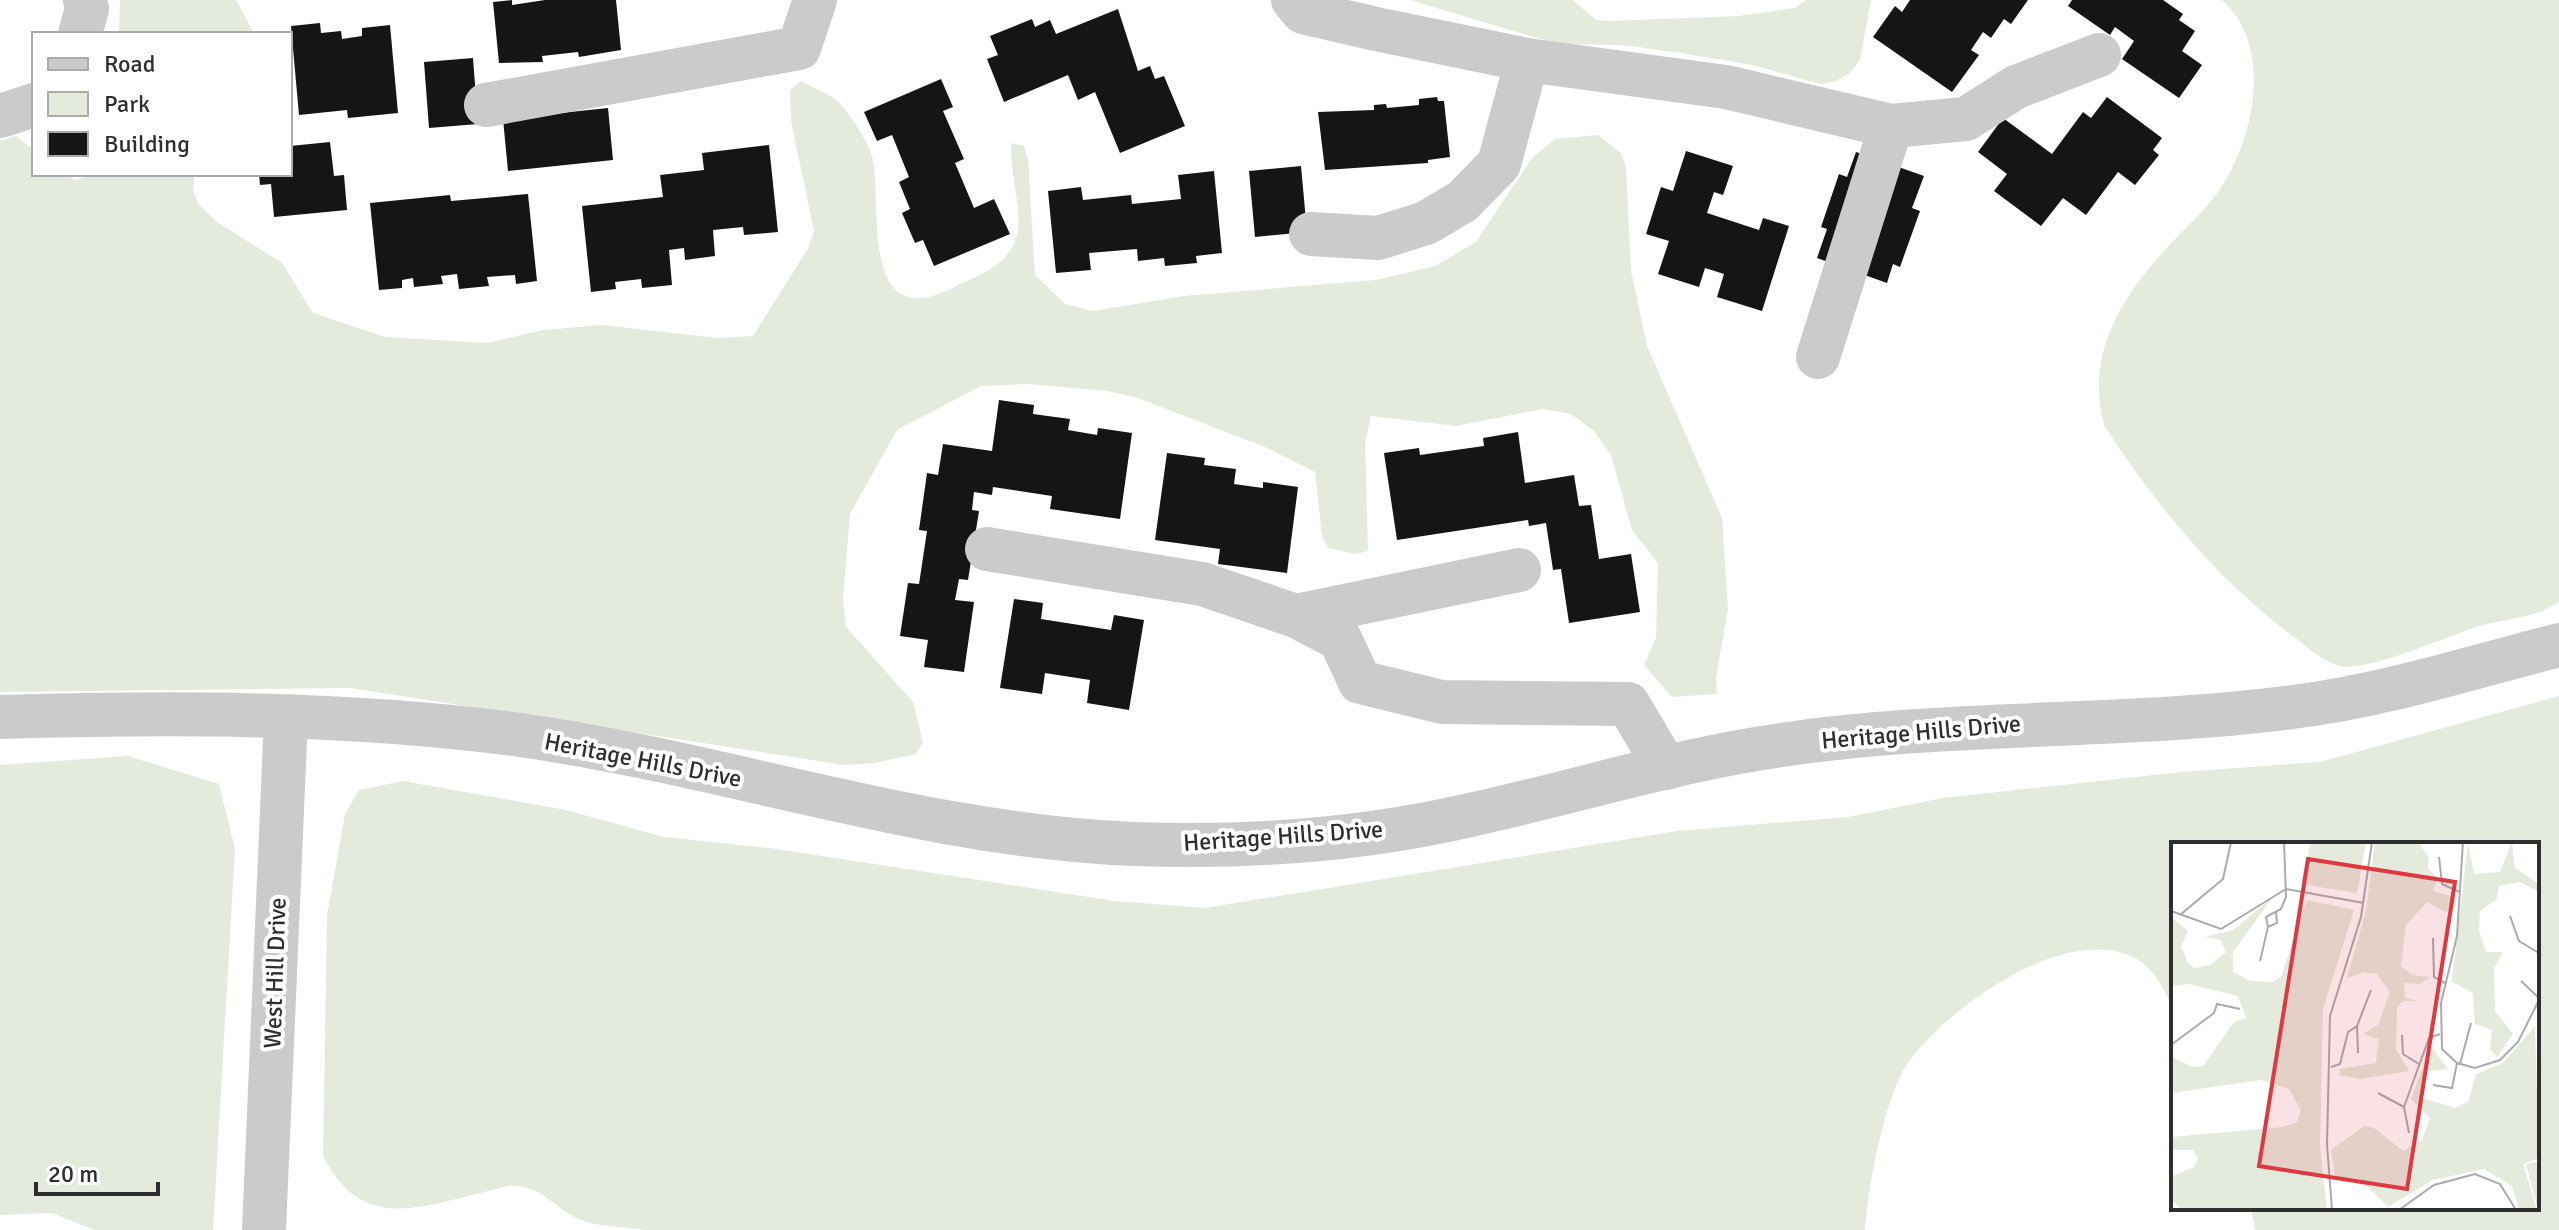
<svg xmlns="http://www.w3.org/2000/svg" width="2559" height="1230" viewBox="0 0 2559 1230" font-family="Signika,sans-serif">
<rect width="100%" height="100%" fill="#fff"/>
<g fill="#e4ebdd">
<polygon points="120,0 236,0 254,34 119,34"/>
<polygon points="1410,0 1573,0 1596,20 1610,21 1739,16 1795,8 1806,0 1871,0 1860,60 1850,73 1836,81 1820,84 1753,65 1681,53 1623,45 1557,44"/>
<path d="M2222,0H2559V602C2530,621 2504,617 2473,628C2444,638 2367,672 2339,666C2325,662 2309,649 2298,640C2220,583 2156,506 2104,425C2086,356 2119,300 2165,250C2184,228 2206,211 2222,186C2255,135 2273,45 2222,0Z"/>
<path d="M801,81C812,87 829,93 838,102C849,112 866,139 871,153C884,192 859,311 929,297C943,294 959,284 973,278C1045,247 1010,203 1011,143L1024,146L1028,159L1035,275L1065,304L1093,311L1184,296L1375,280L1435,266L1476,242L1532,158L1555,139L1598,135L1621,153L1626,167L1631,271L1647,346L1722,518L1728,609L1716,678L1717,694L1672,697L1644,665L1656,638L1658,563L1632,530L1611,455L1595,432L1571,414L1543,409L1456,426L1371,416L1365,443L1368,551L1355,554L1328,548L1322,536L1315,472L1265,447L1138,398L1108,391L1028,384L981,386L897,430L850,514L843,597L846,627L913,702L923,742L916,754L875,763L844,765L350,688L0,692V141L16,136L34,150V174H66L75,180L92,174H195L193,190L198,204L217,222L282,263L313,313L385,337L487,343L544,330L602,325L717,338L753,336L809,247L814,231L791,121L790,90Z"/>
<path d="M2559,696V1230H2255L2251,1208H2537V844H2173V1007C2162,986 2153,966 2131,956C2061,926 1950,1007 1910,1060C1885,1092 1868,1188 1865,1230H645C626,1226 603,1228 584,1221C555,1211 548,1189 516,1186C505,1185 492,1190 481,1193C413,1209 361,1230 323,1156L327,916L345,814L359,790L403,781L566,810L664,837L770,848L1115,901L1205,908L1677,831L1848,817L1943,798L2182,772L2320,762Z"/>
<polygon points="128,756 219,784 235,849 213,1230 94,1230 52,1213 0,1215 0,765"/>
</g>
<g fill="#151515">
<polygon points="512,0 512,5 545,0 616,0 621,50 579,57 578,52 542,56 543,62 499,63 493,2"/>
<polygon points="1910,0 2028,0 2011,24 2004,19 1991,38 1983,32 1971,50 1979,55 1952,92 1873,37 1895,6 1902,12"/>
<polygon points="2072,0 2163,0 2183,14 2179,20 2195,31 2182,51 2202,65 2179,98 2122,59 2134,41 2115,27 2110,35 2068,6"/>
<polygon points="1118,9 1138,71 1150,66 1155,79 1164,76 1185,126 1120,153 1095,92 1078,100 1068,75 1004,102 987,59 998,55 990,36 1032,19 1035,27 1050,20 1056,34"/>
<polygon points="320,23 321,33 341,31 342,39 362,36 362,28 390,25 398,113 348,118 347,110 299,115 291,26"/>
<polygon points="473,58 478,124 429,128 424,62"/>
<polygon points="941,79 953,107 943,111 964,159 955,163 974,208 994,199 1010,234 934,266 923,240 915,243 902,213 910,209 899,182 909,177 892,135 877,141 864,112"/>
<polygon points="1437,97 1438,101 1444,101 1450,157 1428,160 1428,163 1325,170 1318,112 1374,110 1374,105 1386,104 1387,108 1419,105 1419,99"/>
<polygon points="2107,97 2162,138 2153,150 2159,155 2135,185 2118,172 2086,215 2063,198 2041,226 1994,191 2007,174 1978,152 2003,118 2052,154 2083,112 2091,118"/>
<polygon points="608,108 613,160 508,171 503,119"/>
<polygon points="330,142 334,176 344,175 347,210 274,217 271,184 260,185 259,174 290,174 290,146"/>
<polygon points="769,145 778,232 744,235 743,227 713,230 715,256 685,260 684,248 669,250 672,285 642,288 641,279 615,282 616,289 591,292 582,206 663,197 660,175 704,170 702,153"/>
<polygon points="1686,151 1733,166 1723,195 1714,192 1707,213 1759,230 1763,218 1789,226 1762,311 1717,297 1724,274 1705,268 1699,287 1658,274 1669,241 1646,234 1661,187 1673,191"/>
<polygon points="1856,152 1924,176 1912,208 1920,211 1900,267 1893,264 1887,283 1817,258 1827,229 1821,227 1839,174 1847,177"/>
<polygon points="1301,166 1307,232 1255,237 1249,171"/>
<polygon points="1214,171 1222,253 1196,256 1197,263 1165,266 1164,258 1138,261 1137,249 1089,253 1091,270 1056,273 1048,191 1081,187 1083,200 1131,195 1132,204 1181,199 1178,175"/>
<polygon points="528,194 537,281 516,284 515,275 487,277 489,286 459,289 457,274 441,276 443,284 414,287 413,278 402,280 402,288 379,290 370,203 450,195 451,201"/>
<polygon points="999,400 1034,405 1033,414 1070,419 1068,430 1097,435 1098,428 1132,433 1120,519 1050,509 1052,496 993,487 992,495 974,492 972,510 979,511 968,580 959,579 955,600 974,602 964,672 924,667 928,640 900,636 908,583 919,584 927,531 919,530 927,473 938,475 943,444 992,451"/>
<polygon points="1518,432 1525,483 1574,475 1579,506 1591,505 1599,559 1631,554 1640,612 1569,623 1561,569 1553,570 1546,523 1529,526 1528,520 1397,540 1384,453 1419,448 1420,455 1484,446 1483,438"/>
<polygon points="1167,453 1205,458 1204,465 1236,469 1234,484 1263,488 1263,482 1298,487 1287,573 1218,564 1220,549 1155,540"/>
<polygon points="1014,599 1043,603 1041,619 1111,630 1114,615 1144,620 1129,710 1087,703 1090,680 1045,673 1042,694 1000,688"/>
</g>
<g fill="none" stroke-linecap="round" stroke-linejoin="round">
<g stroke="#cbcbcb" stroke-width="44">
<polyline points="1293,0 1303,12 1376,29 1527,60 1726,87 1891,126 1966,119 2016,87 2099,55"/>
<polyline points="80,34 87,9 85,0"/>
<polyline points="486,105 799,48 815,0"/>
<polyline points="0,116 34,105"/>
<polyline points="1311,234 1378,238 1426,223 1463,201 1499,164 1527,60"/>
<polyline points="1818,357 1891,126"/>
<polyline points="987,549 1202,584 1296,616 1340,639 1360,682 1442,702 1628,704 1666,768"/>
<polyline points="1296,616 1519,570"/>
<path d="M0,717C172,712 349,712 520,735C726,764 924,836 1134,844C1245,848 1362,840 1470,815C1567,794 1663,764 1762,748C1938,719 2117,730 2293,707C2383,696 2472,667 2559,645"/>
<polyline points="264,1230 286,717"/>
</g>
</g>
<g text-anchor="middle" stroke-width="8" stroke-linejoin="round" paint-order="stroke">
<g font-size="24" fill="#2e2e2e" stroke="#fff">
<text transform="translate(1921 732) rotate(-5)" y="8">Heritage Hills Drive</text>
<text transform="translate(643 760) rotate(11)" y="8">Heritage Hills Drive</text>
<text transform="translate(1283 836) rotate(-4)" y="8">Heritage Hills Drive</text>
<text transform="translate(275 973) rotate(-88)" y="8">West Hill Drive</text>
</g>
</g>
<g transform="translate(2171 842)">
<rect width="368" height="368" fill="#fff"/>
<path d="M140,0H195L186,51L130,42ZM204,0H247L258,15L257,27L267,36L262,49L283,55L285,64L275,70L256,60L235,83L230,124L241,133L259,135L249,142L233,141L234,156L248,159H232L226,165L225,207L238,229L189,237L168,233L169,227L205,221L208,197L192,192L207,183L219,150L206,132L193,130L176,136L195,69ZM297,0L303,32L329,30L341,0L344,26L368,42V50L349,40L328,44L326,57L309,69L308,89L315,110H332L323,127L324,169L342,192L326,215L319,207L321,188L304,182L302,151L281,140ZM101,56L62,110V130L79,139L102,140L110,135L136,58L183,68L152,167L149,304L156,368H11L0,357V335L23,325L27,316L22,308H0V295L112,285L126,280L130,268L118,247L90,238L0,251V214L21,225L32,224L63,180L75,176L67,154L18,142L0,144V75L17,89L10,105L17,121L23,126L39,123L55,110L50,98L34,95L62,88ZM364,184L368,316L352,322L366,368H348L341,344L313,327L262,338L217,365L197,345L164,336L160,308L193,284L203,286L232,309L251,298L259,276L240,257L260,204L277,227L253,230L249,255L284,266L297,260L305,232L332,221ZM368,319V368H367L355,322Z" fill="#e4ebdd"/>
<path fill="none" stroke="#ababab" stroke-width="2" d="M292,0L286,94L270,161L271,207L286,221L304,226L329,218L347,200L368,158M268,15L271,42L289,50M0,69L50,87L115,47L193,61M105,70L106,81L97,85L95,75L110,67L115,55L113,0M9,73L52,37L60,0M339,74L348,99L368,111M262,96L263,135L274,141M89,119L97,85M350,139L368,156M0,167L1,202M186,184L187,211M231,193L232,212L248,222M0,203L43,171L46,162L69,167M289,222L300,181M160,225L169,222L177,190L186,184L200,148M262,243L281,246L286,221M207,251L233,265M238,291L233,265L258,196L269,192M161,368L156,302L159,174L190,75L201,0M228,368L263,343L304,332L329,342L345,368"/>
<path fill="#dd3941" fill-opacity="0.15" stroke="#dd3941" stroke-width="4" d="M137,17L284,40L236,347L88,324Z"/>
<rect width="368" height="368" fill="none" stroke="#2e2e2e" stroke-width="4"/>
</g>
<rect x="32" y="32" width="260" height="144" fill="#ffffff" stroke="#ababab" stroke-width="2"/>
<rect x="48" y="58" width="40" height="12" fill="#cbcbcb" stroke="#ababab" stroke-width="2"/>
<text x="104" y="72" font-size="24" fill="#2e2e2e">Road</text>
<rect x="48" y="92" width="40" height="24" fill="#e4ebdd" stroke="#ababab" stroke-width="2"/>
<text x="104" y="112" font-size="24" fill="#2e2e2e">Park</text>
<rect x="48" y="132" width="40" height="24" fill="#151515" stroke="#ababab" stroke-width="2"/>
<text x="104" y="152" font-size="24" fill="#2e2e2e">Building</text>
<path d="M36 1182v12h122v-12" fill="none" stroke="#2e2e2e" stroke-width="4"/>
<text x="48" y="1182" font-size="24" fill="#2e2e2e" stroke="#ffffff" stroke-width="6" paint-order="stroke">20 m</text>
</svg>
